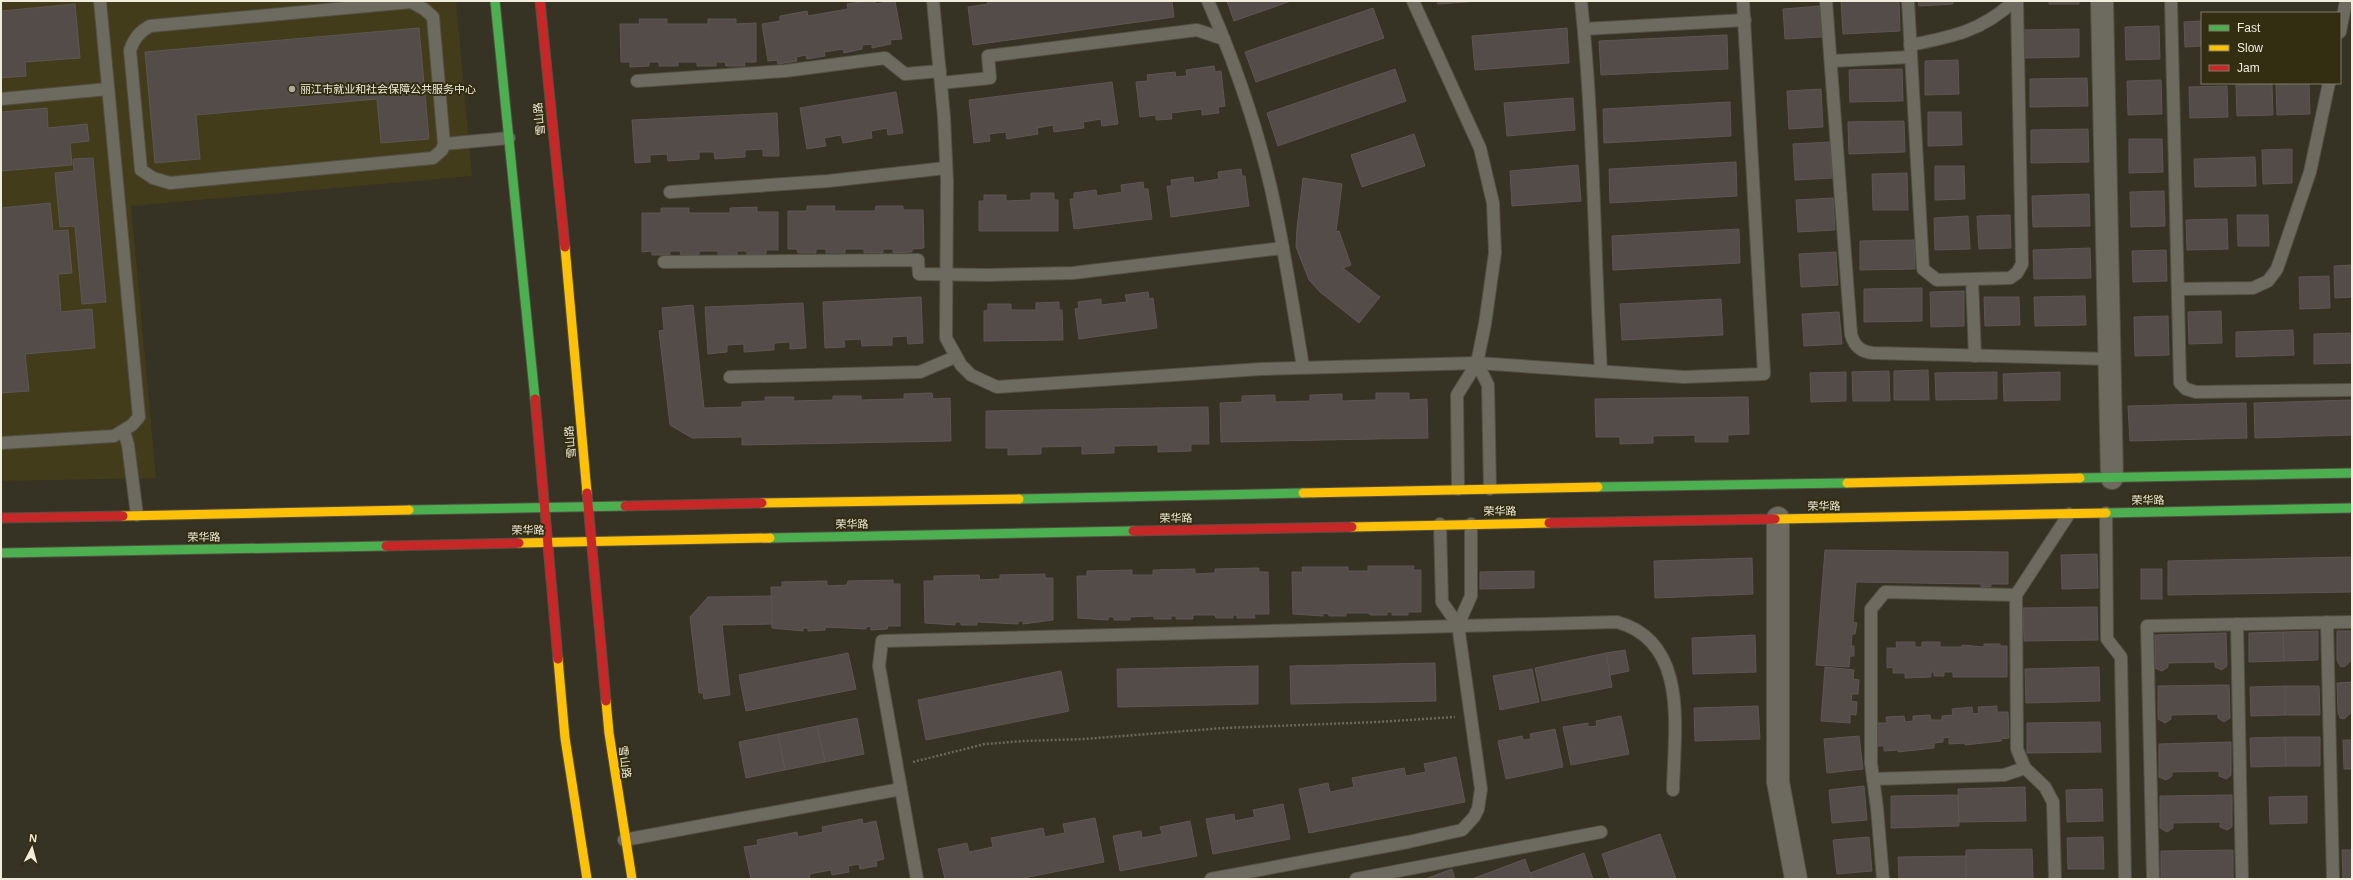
<svg xmlns="http://www.w3.org/2000/svg" width="2353" height="880" viewBox="0 0 2353 880" font-family="Helvetica,'Noto Sans SC',sans-serif">
<rect width="100%" height="100%" fill="#363224"/>
<polygon fill="#433c1b" points="1,1 456,1 472,176 131,206 156,478 1,481"/>
<g fill="#534c49" stroke="#5d5653">
<polygon points="866,1 875,1 875,4 895,1 902,39 890,40 891,44 872,48 872,44 862,45 862,49 844,53 843,49 824,52 825,56 807,59 806,55 796,57 797,61 778,64 777,60 768,61 762,24 780,21 780,16 807,11 808,16 848,9 847,4"/>
<polygon points="987,1 1172,1 1174,17 973,45 968,7 988,4"/>
<polygon points="1227,1 1291,1 1234,21"/>
<polygon points="1437,1 1480,1 1438,4"/>
<polygon points="1841,1 1899,1 1900,31 1843,34"/>
<polygon points="1918,1 1953,1 1953,4 1919,6"/>
<rect x="2049" y="1" width="30" height="3"/>
<polygon points="75,4 80,58 25,62 26,76 1,78 1,11"/>
<polygon points="1820,6 1822,37 1785,39 1783,9"/>
<polygon points="1373,8 1384,38 1256,82 1245,52"/>
<polygon points="639,19 667,19 667,24 708,24 708,19 736,19 736,24 756,23 756,62 744,62 745,66 726,66 725,62 716,62 716,66 697,66 697,62 678,62 678,66 659,66 659,62 649,62 649,66 630,67 630,62 621,62 620,24 640,24"/>
<polygon points="2202,21 2202,46 2185,47 2184,22"/>
<polygon points="2159,26 2160,59 2126,60 2125,27"/>
<polygon points="419,28 429,139 381,143 377,99 196,115 200,159 155,163 145,52"/>
<polygon points="1567,28 1569,63 1475,70 1472,36"/>
<polygon points="2079,29 2079,57 2023,58 2022,30"/>
<polygon points="1727,35 1728,69 1601,75 1599,41"/>
<polygon points="1958,60 1959,94 1925,95 1925,61"/>
<polygon points="1214,66 1215,72 1221,71 1225,106 1218,107 1219,113 1202,115 1202,109 1171,113 1172,119 1156,120 1156,115 1140,117 1136,82 1148,81 1147,75 1175,72 1176,77 1187,76 1186,70"/>
<polygon points="1395,69 1406,101 1278,146 1267,113"/>
<polygon points="1902,69 1903,101 1850,102 1849,70"/>
<polygon points="2087,78 2088,106 2030,107 2030,79"/>
<polygon points="2161,80 2162,114 2128,115 2127,81"/>
<polygon points="1112,82 1118,124 1102,126 1101,119 1083,122 1084,128 1054,132 1053,125 1037,128 1038,134 1007,139 1006,132 989,134 990,141 974,143 969,100"/>
<polygon points="2309,83 2310,114 2277,115 2276,84"/>
<polygon points="2272,84 2273,115 2237,116 2236,85"/>
<polygon points="2227,86 2228,117 2190,118 2189,87"/>
<polygon points="1821,89 1823,127 1789,129 1787,91"/>
<polygon points="896,92 903,133 888,135 887,128 871,131 872,138 843,143 841,135 824,138 826,146 807,149 800,108"/>
<polygon points="1573,98 1575,130 1507,136 1504,103"/>
<polygon points="1730,102 1731,136 1604,143 1603,109"/>
<polygon points="47,108 48,128 87,124 89,141 70,143 72,165 1,171 1,112"/>
<polygon points="1928,112 1961,112 1962,145 1928,146"/>
<polygon points="777,113 779,156 763,156 763,149 745,150 745,157 715,159 714,152 699,152 699,159 668,161 667,154 650,155 650,162 635,163 632,120"/>
<polygon points="1904,121 1905,152 1849,154 1848,122"/>
<polygon points="2088,129 2089,162 2031,163 2031,130"/>
<polygon points="1414,134 1425,166 1362,187 1351,155"/>
<polygon points="2129,139 2162,139 2163,172 2129,173"/>
<polygon points="1830,142 1832,178 1795,180 1793,144"/>
<polygon points="2292,149 2292,183 2263,184 2262,150"/>
<polygon points="2255,157 2256,186 2195,187 2194,159"/>
<polygon points="93,158 106,302 82,304 75,226 60,227 55,173 74,171 73,159"/>
<polygon points="1736,162 1737,196 1610,203 1609,169"/>
<polygon points="1578,165 1581,201 1512,206 1510,171"/>
<polygon points="1935,166 1964,166 1965,199 1935,200"/>
<polygon points="1241,169 1242,176 1245,176 1249,206 1171,217 1167,186 1172,186 1171,180 1193,177 1194,183 1219,179 1218,172"/>
<polygon points="1907,173 1908,210 1873,210 1872,174"/>
<polygon points="1303,178 1342,184 1336,232 1339,231 1351,265 1343,268 1380,297 1359,323 1320,292 1309,280 1296,247 1297,228"/>
<polygon points="1143,182 1144,189 1148,189 1152,219 1074,229 1070,199 1074,199 1074,193 1096,190 1097,196 1122,192 1121,185"/>
<polygon points="2164,191 2165,226 2131,227 2130,192"/>
<polygon points="1031,193 1054,193 1054,200 1058,200 1058,231 979,231 979,201 984,201 984,195 1006,195 1006,201 1031,200"/>
<polygon points="2089,194 2090,226 2033,227 2032,196"/>
<polygon points="1833,198 1835,230 1798,232 1796,200"/>
<polygon points="50,203 53,231 68,230 72,273 58,274 61,312 92,309 95,348 25,354 29,391 1,393 1,208"/>
<polygon points="807,206 835,206 834,211 875,211 876,206 903,206 903,210 923,210 924,248 912,249 912,252 893,253 893,249 883,249 883,253 864,253 864,249 845,249 845,253 826,253 826,249 816,249 816,253 798,253 797,249 788,249 788,211 807,211"/>
<polygon points="757,207 757,212 778,212 778,250 766,250 766,255 747,255 747,251 737,251 737,255 718,255 718,251 699,251 699,255 681,255 680,251 670,251 670,255 652,255 652,251 642,252 642,213 661,213 661,208 689,208 689,213 730,213 730,208"/>
<polygon points="2010,215 2011,248 1979,249 1977,216"/>
<polygon points="2237,215 2268,215 2269,246 2238,246"/>
<polygon points="1968,216 1970,249 1935,250 1934,218"/>
<polygon points="2227,219 2228,249 2187,250 2186,220"/>
<polygon points="1739,229 1740,263 1613,270 1612,236"/>
<polygon points="1914,240 1915,269 1860,270 1860,241"/>
<polygon points="2090,248 2091,278 2034,279 2033,250"/>
<polygon points="2166,250 2167,281 2133,282 2132,251"/>
<polygon points="1836,252 1838,285 1801,287 1799,254"/>
<polygon points="2352,265 2352,297 2335,298 2334,266"/>
<polygon points="2329,276 2330,308 2300,309 2299,277"/>
<polygon points="1922,288 1922,321 1864,322 1864,289"/>
<polygon points="1964,291 1964,326 1931,327 1930,292"/>
<polygon points="1148,292 1149,299 1153,298 1157,328 1079,339 1075,309 1079,308 1078,302 1101,299 1101,305 1127,302 1125,295"/>
<polygon points="2085,296 2086,325 2035,326 2034,297"/>
<polygon points="921,297 923,343 908,344 907,336 892,337 892,345 862,346 861,339 844,340 845,347 825,348 823,302"/>
<polygon points="1984,297 2019,297 2020,325 1985,326"/>
<polygon points="1721,299 1723,335 1622,340 1620,304"/>
<polygon points="1059,302 1059,310 1062,310 1063,340 984,341 984,311 988,310 988,304 1011,304 1011,310 1036,310 1036,303"/>
<polygon points="803,303 806,348 790,349 790,342 774,343 774,350 744,352 744,344 727,345 727,352 708,354 705,307"/>
<polygon points="693,305 704,408 742,407 742,402 765,401 765,397 794,397 793,401 833,400 833,396 861,396 861,400 904,399 904,394 932,393 933,399 950,398 951,441 742,445 742,437 692,438 670,425 659,331 664,330 662,308"/>
<polygon points="2221,311 2222,343 2189,344 2188,312"/>
<polygon points="1839,312 1842,344 1804,346 1802,314"/>
<polygon points="2168,316 2169,355 2135,356 2134,317"/>
<polygon points="2293,330 2294,355 2236,357 2236,332"/>
<polygon points="2352,333 2352,363 2314,364 2314,334"/>
<polygon points="1928,370 1929,400 1894,400 1894,371"/>
<polygon points="1889,371 1890,401 1853,401 1852,372"/>
<polygon points="1846,372 1846,401 1811,402 1810,373"/>
<polygon points="1997,372 1997,399 1936,400 1935,373"/>
<polygon points="2060,372 2060,400 2004,401 2003,374"/>
<polygon points="1376,393 1409,393 1409,400 1427,399 1428,438 1221,442 1220,403 1242,402 1242,396 1275,395 1275,402 1310,401 1310,395 1342,394 1342,401 1376,400"/>
<polygon points="1748,397 1749,434 1728,435 1728,442 1695,442 1695,435 1653,436 1653,443 1620,444 1620,437 1596,437 1595,399"/>
<polygon points="2352,400 2352,435 2255,438 2254,403"/>
<polygon points="2246,403 2247,438 2130,441 2128,406"/>
<polygon points="1208,407 1209,444 1191,444 1191,451 1158,452 1158,445 1114,446 1114,453 1082,454 1082,446 1041,447 1041,454 1008,455 1008,448 986,448 986,411"/>
<polygon points="1825,550 2008,552 2008,584 1991,584 1991,587 1981,587 1981,584 1856,582 1853,622 1857,623 1855,634 1852,634 1851,646 1854,646 1854,656 1850,656 1849,667 1816,665"/>
<polygon points="2097,554 2098,588 2062,589 2061,555"/>
<polygon points="2352,557 2352,592 2168,595 2168,561"/>
<polygon points="1752,558 1753,594 1655,598 1654,561"/>
<polygon points="1368,566 1414,566 1413,570 1421,570 1421,612 1408,612 1408,615 1392,615 1392,612 1387,612 1387,615 1370,615 1370,613 1346,613 1346,616 1329,616 1329,614 1323,613 1323,616 1293,614 1292,572 1303,572 1302,567 1348,567 1348,571 1368,571"/>
<polygon points="1259,568 1259,572 1268,572 1269,614 1254,614 1255,618 1237,618 1237,615 1233,615 1233,618 1216,618 1215,615 1193,615 1193,619 1176,619 1176,616 1171,616 1171,619 1154,619 1154,616 1130,617 1130,620 1114,620 1114,617 1108,617 1108,620 1078,618 1077,576 1087,576 1087,571 1132,570 1132,575 1153,575 1153,570 1195,569 1195,574 1215,573 1215,569"/>
<rect x="2141" y="569" width="21" height="30"/>
<polygon points="1534,571 1534,588 1480,589 1480,572"/>
<polygon points="1045,574 1045,578 1053,578 1053,620 1023,624 1023,621 1018,621 1018,624 977,622 977,625 961,625 961,622 955,622 955,625 925,623 924,581 934,581 934,576 979,575 980,580 1000,579 1000,575"/>
<polygon points="893,580 893,584 900,584 900,626 888,626 887,629 871,630 871,626 866,627 866,629 825,627 825,630 808,631 808,628 803,628 803,631 772,628 771,587 782,587 782,582 827,581 827,586 847,585 848,581"/>
<polygon points="772,596 772,624 722,625 730,695 704,699 703,693 699,693 690,617 708,597"/>
<polygon points="2097,607 2098,640 2024,641 2023,608"/>
<polygon points="2318,631 2318,660 2284,661 2283,632"/>
<polygon points="2337,631 2352,631 2352,660 2344,667 2340,666 2337,660"/>
<polygon points="2283,632 2284,661 2249,662 2249,633"/>
<polygon points="2226,633 2227,666 2222,670 2215,667 2215,662 2168,663 2168,667 2162,671 2155,668 2155,635"/>
<polygon points="1755,635 1756,672 1693,674 1692,638"/>
<polygon points="1896,642 1915,642 1915,647 1922,647 1922,642 1940,642 1940,647 1962,647 1962,645 1984,647 1984,644 2000,644 2000,646 2007,646 2007,677 1953,677 1953,672 1944,672 1944,676 1934,676 1934,672 1931,672 1931,677 1905,678 1905,673 1893,673 1893,667 1887,668 1887,648 1897,648"/>
<polygon points="1625,650 1629,671 1610,675 1606,653"/>
<polygon points="848,653 856,689 746,711 739,675"/>
<polygon points="1606,653 1612,687 1542,701 1535,668"/>
<polygon points="1435,663 1436,701 1291,704 1290,666"/>
<polygon points="1258,666 1258,704 1118,707 1117,669"/>
<polygon points="1825,667 1854,670 1853,679 1859,680 1858,694 1852,694 1851,701 1857,702 1856,715 1850,714 1850,723 1821,721"/>
<polygon points="2099,667 2100,701 2026,703 2025,669"/>
<polygon points="1532,669 1539,702 1500,710 1493,676"/>
<polygon points="1061,671 1069,711 926,740 918,700"/>
<polygon points="2352,682 2352,712 2344,719 2340,718 2338,712 2337,683"/>
<polygon points="2229,685 2230,718 2224,722 2218,718 2218,714 2171,715 2171,719 2165,723 2158,719 2158,686"/>
<polygon points="2285,686 2319,686 2320,715 2285,715"/>
<polygon points="2285,686 2285,715 2251,716 2250,687"/>
<polygon points="1758,706 1760,739 1695,741 1694,708"/>
<polygon points="1997,706 1997,712 2008,712 2009,738 2001,739 2001,741 1965,745 1965,743 1949,744 1949,737 1943,738 1943,742 1934,743 1934,748 1898,752 1898,750 1884,751 1884,746 1877,746 1876,723 1887,723 1886,717 1904,716 1905,722 1913,721 1913,716 1930,715 1931,720 1942,720 1942,716 1953,715 1952,709 1972,707 1973,714 1979,713 1978,707"/>
<polygon points="1621,716 1629,754 1571,765 1563,727 1588,723 1588,727 1597,726 1596,721"/>
<polygon points="857,718 864,754 825,762 817,726"/>
<polygon points="2100,722 2101,752 2027,753 2027,723"/>
<polygon points="817,726 825,762 785,770 778,734"/>
<polygon points="1555,729 1563,767 1506,779 1498,741 1522,736 1523,740 1531,739 1530,734"/>
<polygon points="778,734 785,770 746,778 739,742"/>
<polygon points="1859,736 1863,769 1827,773 1824,739"/>
<polygon points="2285,737 2286,766 2251,767 2250,738"/>
<polygon points="2285,737 2320,737 2320,766 2286,766"/>
<polygon points="2343,740 2352,740 2352,769 2344,769"/>
<polygon points="2231,742 2231,775 2226,779 2219,776 2219,771 2172,772 2172,776 2166,780 2159,777 2159,744"/>
<polygon points="1456,757 1465,802 1309,833 1299,789 1328,783 1330,792 1354,787 1352,778 1404,768 1406,776 1426,772 1424,764"/>
<polygon points="1864,786 1867,820 1832,823 1829,790"/>
<polygon points="2025,787 2026,821 1959,822 1958,789"/>
<polygon points="2102,789 2103,821 2067,822 2066,790"/>
<polygon points="1958,795 1959,826 1891,828 1891,796"/>
<polygon points="2232,795 2232,827 2227,830 2220,827 2220,822 2173,823 2173,828 2167,832 2160,828 2160,796"/>
<polygon points="2307,796 2307,823 2270,824 2269,797"/>
<polygon points="1283,804 1290,839 1213,854 1206,819 1234,814 1235,821 1255,817 1253,810"/>
<polygon points="1095,818 1104,862 1019,879 945,879 938,849 967,843 969,852 993,847 991,838 1043,828 1045,837 1065,833 1063,824"/>
<polygon points="862,819 863,824 876,821 884,859 876,861 877,866 860,869 859,864 848,866 849,872 832,875 831,870 810,874 809,879 751,879 744,847 758,845 757,840 797,832 798,837 823,832 822,827"/>
<polygon points="1190,821 1197,856 1120,871 1113,836 1141,831 1142,838 1162,834 1160,827"/>
<polygon points="1660,834 1676,879 1610,879 1602,854"/>
<polygon points="1869,837 1872,871 1837,874 1833,840"/>
<polygon points="2103,837 2104,869 2068,869 2067,838"/>
<polygon points="2032,849 2033,879 1966,879 1966,850"/>
<polygon points="2233,850 2233,879 2161,879 2161,851"/>
<polygon points="2342,850 2352,850 2352,879 2343,879"/>
<polygon points="1584,853 1593,879 1532,879 1530,873"/>
<polygon points="1966,856 1966,879 1899,879 1898,857"/>
<polygon points="1525,859 1532,879 1472,879"/>
<polygon points="1452,869 1455,879 1425,879"/>
</g>
<g fill="none" stroke-linecap="round" stroke-linejoin="round">
<g stroke="#535043" stroke-width="14">
<g id="lane">
<polyline points="933,1 944,117 947,181 946,338 961,365 971,375 997,387 1261,369 1477,363 1684,377 1764,374 1743,1"/>
<path d="M1208,1C1238,70 1263,144 1277,217C1287,267 1295,317 1303,367"/>
<polyline points="1413,1 1480,148 1493,203 1495,253 1485,324 1477,363 1457,395 1458,489"/>
<path d="M1581,1C1594,124 1594,248 1601,371"/>
<path d="M1826,1L1851,334C1854,346 1861,352 1873,353L2110,359"/>
<polyline points="1908,1 1923,269 1937,280 2010,278 2017,273 2022,264 2017,1"/>
<polyline points="2171,1 2180,383 2186,389 2196,392 2352,390"/>
<path d="M411,2L424,9L433,17L444,144L442,150L433,158L170,183L153,178L141,170L130,50C134,39 139,32 150,26Z"/>
<polyline points="1584,29 1745,20"/>
<polyline points="2340,32 2346,1"/>
<path d="M1910,45C1952,37 1982,31 2014,1"/>
<polyline points="1831,61 1911,57"/>
<polyline points="637,81 785,71 885,58 905,74 940,71"/>
<polyline points="941,83 990,78 988,56 1197,30 1224,39"/>
<polyline points="1,99 108,89"/>
<polyline points="444,144 509,138"/>
<polyline points="670,192 828,181 946,168"/>
<polyline points="664,262 918,260 919,274 988,275 1073,273 1283,248"/>
<polyline points="1972,279 1975,356"/>
<polyline points="2178,289 2253,288 2268,281 2277,269 2310,172 2329,83"/>
<polyline points="1477,363 1488,385 1490,489"/>
<polyline points="730,377 920,372 955,357"/>
<polyline points="124,431 128,445 137,515"/>
<polyline points="1,443 114,436 132,425 139,417 100,1"/>
<polyline points="2106,513 2107,639 2121,657 2125,879"/>
<polyline points="2327,622 2333,879"/>
<polyline points="2237,624 2242,879"/>
<polyline points="1458,625 1471,596 1471,524"/>
<polyline points="1873,779 2004,775 2025,768"/>
<polyline points="624,840 901,789"/>
<path d="M917,879L879,666L882,641L1617,622C1690,642 1674,731 1673,790"/>
<polyline points="1211,879 1408,842 1462,830 1474,817 1478,809 1481,789 1458,625 1442,602 1440,524"/>
<polyline points="1356,879 1601,832"/>
<polyline points="1883,879 1877,808 1871,763 1871,609 1885,592 2016,595"/>
<polyline points="2055,879 2053,802 2045,787 2025,768 2017,749 2016,595 2069,514"/>
<polyline points="2153,879 2147,626 2352,622"/>
</g>
</g>
<g stroke="#535043" stroke-width="24">
<g id="street">
<polyline points="2102,1 2112,478"/>
<polyline points="1778,518 1778,782 1796,879"/>
</g>
</g>
<g stroke="#535043" stroke-width="11">
<g id="fast">
<polyline points="495,1 535,399"/>
<polyline points="2080,478 2352,473"/>
<polyline points="1598,487 1847,483"/>
<polyline points="1019,499 1303,493"/>
<polyline points="409,510 625,506"/>
<polyline points="2106,513 2352,508"/>
<polyline points="770,538 1133,531"/>
<polyline points="1,553 386,546"/>
</g>
</g>
<g stroke="#535043" stroke-width="11">
<g id="slow">
<polyline points="565,247 587,493"/>
<polyline points="1847,483 2080,478"/>
<polyline points="1303,493 1598,487"/>
<polyline points="762,503 1019,499"/>
<polyline points="123,516 409,510"/>
<polyline points="1775,519 2106,513"/>
<polyline points="1352,527 1549,523"/>
<polyline points="519,543 770,538"/>
<polyline points="558,659 565,738 587,879"/>
<polyline points="606,701 609,733 632,879"/>
</g>
</g>
<g stroke="#535043" stroke-width="11">
<g id="jam">
<polyline points="540,1 565,247"/>
<polyline points="535,399 558,659"/>
<polyline points="587,493 606,701"/>
<polyline points="625,506 762,503"/>
<polyline points="1,518 123,516"/>
<polyline points="1549,523 1775,519"/>
<polyline points="1133,531 1352,527"/>
<polyline points="386,546 519,543"/>
</g>
</g>
<polyline stroke="#6a685d" stroke-width="2.5" stroke-dasharray="2 2" stroke-linecap="butt" points="913,762 985,744 1024,741 1084,739 1224,728 1377,722 1455,717"/>
<use href="#lane" stroke="#6d6b60" stroke-width="12"/>
<use href="#street" stroke="#6d6b60" stroke-width="22"/>
<use href="#fast" stroke="#4caf50" stroke-width="9"/>
<use href="#slow" stroke="#ffc107" stroke-width="9"/>
<use href="#jam" stroke="#c62828" stroke-width="9"/>
</g>
<circle fill="#b0ac9c" stroke="#332d12" stroke-width="1.5" cx="292" cy="89" r="4"/>
<g text-anchor="middle" stroke-width="4" stroke-linejoin="round" paint-order="stroke">
<g font-size="11" fill="#f1eddd" stroke="#332d12" text-anchor="start">
<text x="300" y="93">丽江市就业和社会保障公共服务中心</text>
</g>
<g font-size="11" fill="#f1eddd" stroke="#332d12">
<text transform="translate(539 119) rotate(-96)" y="4">雪山路</text>
<text transform="translate(570 442) rotate(-95)" y="4">雪山路</text>
<text transform="translate(2148 500) rotate(-1)" y="4">荣华路</text>
<text transform="translate(1824 506) rotate(-1)" y="4">荣华路</text>
<text transform="translate(1500 511) rotate(-1)" y="4">荣华路</text>
<text transform="translate(1176 518) rotate(-1)" y="4">荣华路</text>
<text transform="translate(852 524) rotate(-1)" y="4">荣华路</text>
<text transform="translate(528 530) rotate(-1)" y="4">荣华路</text>
<text transform="translate(204 537) rotate(-1)" y="4">荣华路</text>
<text transform="translate(625 762) rotate(83)" y="4">雪山路</text>
</g>
</g>
<rect width="2353" height="880" fill="none" stroke="#f1eddd" stroke-width="4"/>
<rect x="2201" y="12" width="140" height="72" fill="#332d12" stroke="#7f7a63"/>
<rect x="2209" y="25" width="20" height="6" fill="#4caf50" stroke="#7f7a63"/>
<text x="2237" y="32" font-size="12" fill="#f1eddd">Fast</text>
<rect x="2209" y="45" width="20" height="6" fill="#ffc107" stroke="#7f7a63"/>
<text x="2237" y="52" font-size="12" fill="#f1eddd">Slow</text>
<rect x="2209" y="65" width="20" height="6" fill="#c62828" stroke="#7f7a63"/>
<text x="2237" y="72" font-size="12" fill="#f1eddd">Jam</text>
<g transform="translate(32 848) rotate(6)" stroke="#332d12" stroke-width="3" paint-order="stroke">
<path d="M0-3L7 15L0 10L-7 15Z" fill="#f1eddd"/>
<text y="-6" font-size="11" font-weight="bold" text-anchor="middle" fill="#f1eddd">N</text>
</g>
</svg>
